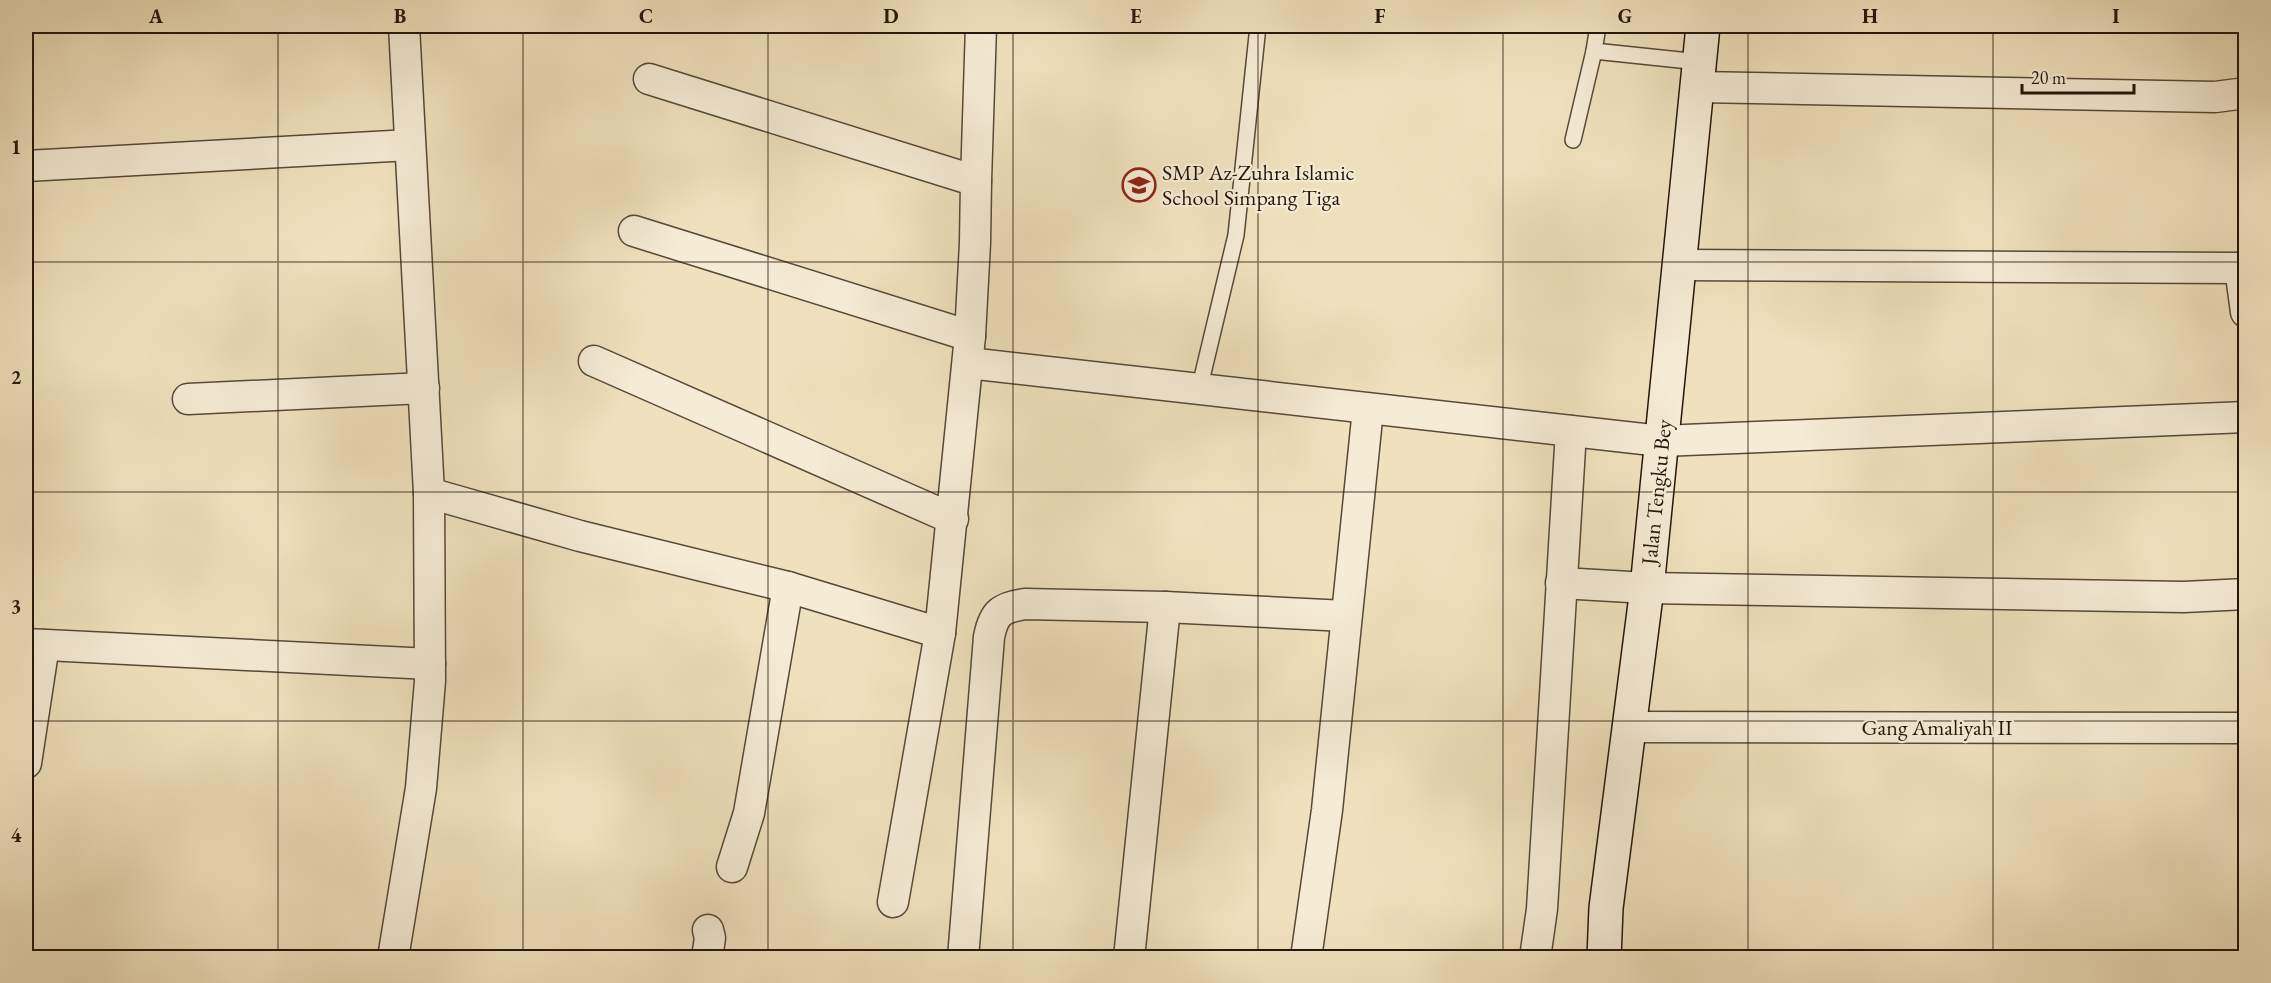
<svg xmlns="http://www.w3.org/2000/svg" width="2271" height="983" viewBox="0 0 2271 983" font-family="'EB Garamond',serif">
<rect width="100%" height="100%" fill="#f0e1be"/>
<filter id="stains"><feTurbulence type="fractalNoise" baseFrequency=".00333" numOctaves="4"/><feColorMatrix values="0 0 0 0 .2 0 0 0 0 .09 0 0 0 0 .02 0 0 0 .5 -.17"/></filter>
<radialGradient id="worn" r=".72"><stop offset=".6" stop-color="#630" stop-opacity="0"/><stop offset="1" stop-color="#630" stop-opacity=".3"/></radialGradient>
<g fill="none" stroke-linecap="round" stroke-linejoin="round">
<g stroke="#574938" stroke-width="18">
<g id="lane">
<polyline points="1598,26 1594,51 1699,62"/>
<polyline points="1573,140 1594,51"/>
<polyline points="1199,390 1236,235 1258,26"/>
</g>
</g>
<g stroke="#574938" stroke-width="33">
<g id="street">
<polyline points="649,79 976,181 975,243 970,336 940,633 893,902"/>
<polyline points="1697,87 2215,97 2246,93"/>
<polyline points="26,166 410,145"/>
<polyline points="976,181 981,26"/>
<polyline points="634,231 970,336"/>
<polyline points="1679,265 2240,268 2246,265"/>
<polyline points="2240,268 2246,312"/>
<polyline points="594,361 953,519"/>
<polyline points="968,363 1661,441 2246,417"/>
<polyline points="188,399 424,388"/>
<polyline points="429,493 580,536 788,587 940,633"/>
<polyline points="1561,583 1647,588 2184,597 2246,594"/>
<polyline points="26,644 430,664"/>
<polyline points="1628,727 2246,728"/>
<polyline points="26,763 44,645"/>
<polyline points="732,867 749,813 788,587"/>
<polyline points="393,958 421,788 430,681 429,493 404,26"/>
<polyline points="707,958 710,938 708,930"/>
<path d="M963,958L989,637C994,612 1001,608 1025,604L1165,607L1346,616"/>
<polyline points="1129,958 1165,607"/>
<polyline points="1306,958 1327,810 1368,409"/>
<polyline points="1535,958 1542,909 1571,431"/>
</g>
</g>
<g stroke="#24160b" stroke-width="36">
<polyline id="secondary" points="1604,958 1606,908 1647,588 1703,26"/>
</g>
<use href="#lane" stroke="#f5ecd5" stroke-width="15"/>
<use href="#street" stroke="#f5ecd5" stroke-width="30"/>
<use href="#secondary" stroke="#f5ecd5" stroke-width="33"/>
</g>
<path fill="none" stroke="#24160b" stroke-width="1.5" stroke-opacity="0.55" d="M278,26V958M523,26V958M768,26V958M1013,26V958M1258,26V958M1503,26V958M1748,26V958M1993,26V958M26,262H2246M26,492H2246M26,721H2246"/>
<defs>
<g id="school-ring" transform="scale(1.725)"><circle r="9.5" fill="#f5ecd5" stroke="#8f2418" stroke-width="1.5"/><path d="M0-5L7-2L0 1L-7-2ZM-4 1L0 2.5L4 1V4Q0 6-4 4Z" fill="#8f2418"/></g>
</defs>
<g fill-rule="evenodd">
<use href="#school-ring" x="1139" y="185"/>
</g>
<g text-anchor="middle" stroke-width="4.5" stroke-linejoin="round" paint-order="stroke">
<g font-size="22" fill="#24160b" stroke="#f5ecd5" text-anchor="start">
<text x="1162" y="180">SMP Az-Zuhra Islamic<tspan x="1162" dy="25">School Simpang Tiga</tspan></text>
</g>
<g font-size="22" fill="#24160b" stroke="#f5ecd5">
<text transform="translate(1656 492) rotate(-84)" y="8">Jalan Tengku Bey</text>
<text x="1937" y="735">Gang Amaliyah II</text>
</g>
</g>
<rect width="2271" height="983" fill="none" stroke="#f0e1be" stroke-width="66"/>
<path d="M2022 84v9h112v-9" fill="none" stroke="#24160b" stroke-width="3"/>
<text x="2031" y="84" font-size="18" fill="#24160b" stroke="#f5ecd5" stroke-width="4.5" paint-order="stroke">20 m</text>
<rect x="33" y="33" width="2205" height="917" fill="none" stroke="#24160b" stroke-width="2"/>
<g font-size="20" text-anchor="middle" font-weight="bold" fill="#24160b">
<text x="156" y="23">A</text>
<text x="400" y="23">B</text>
<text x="646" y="23">C</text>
<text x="891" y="23">D</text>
<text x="1136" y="23">E</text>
<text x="1380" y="23">F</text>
<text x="1625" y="23">G</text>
<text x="1870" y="23">H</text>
<text x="2116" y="23">I</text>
<text x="16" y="154">1</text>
<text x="16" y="384">2</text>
<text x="16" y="613">3</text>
<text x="16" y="842">4</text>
</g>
<rect width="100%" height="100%" filter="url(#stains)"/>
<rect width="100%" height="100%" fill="url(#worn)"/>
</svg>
